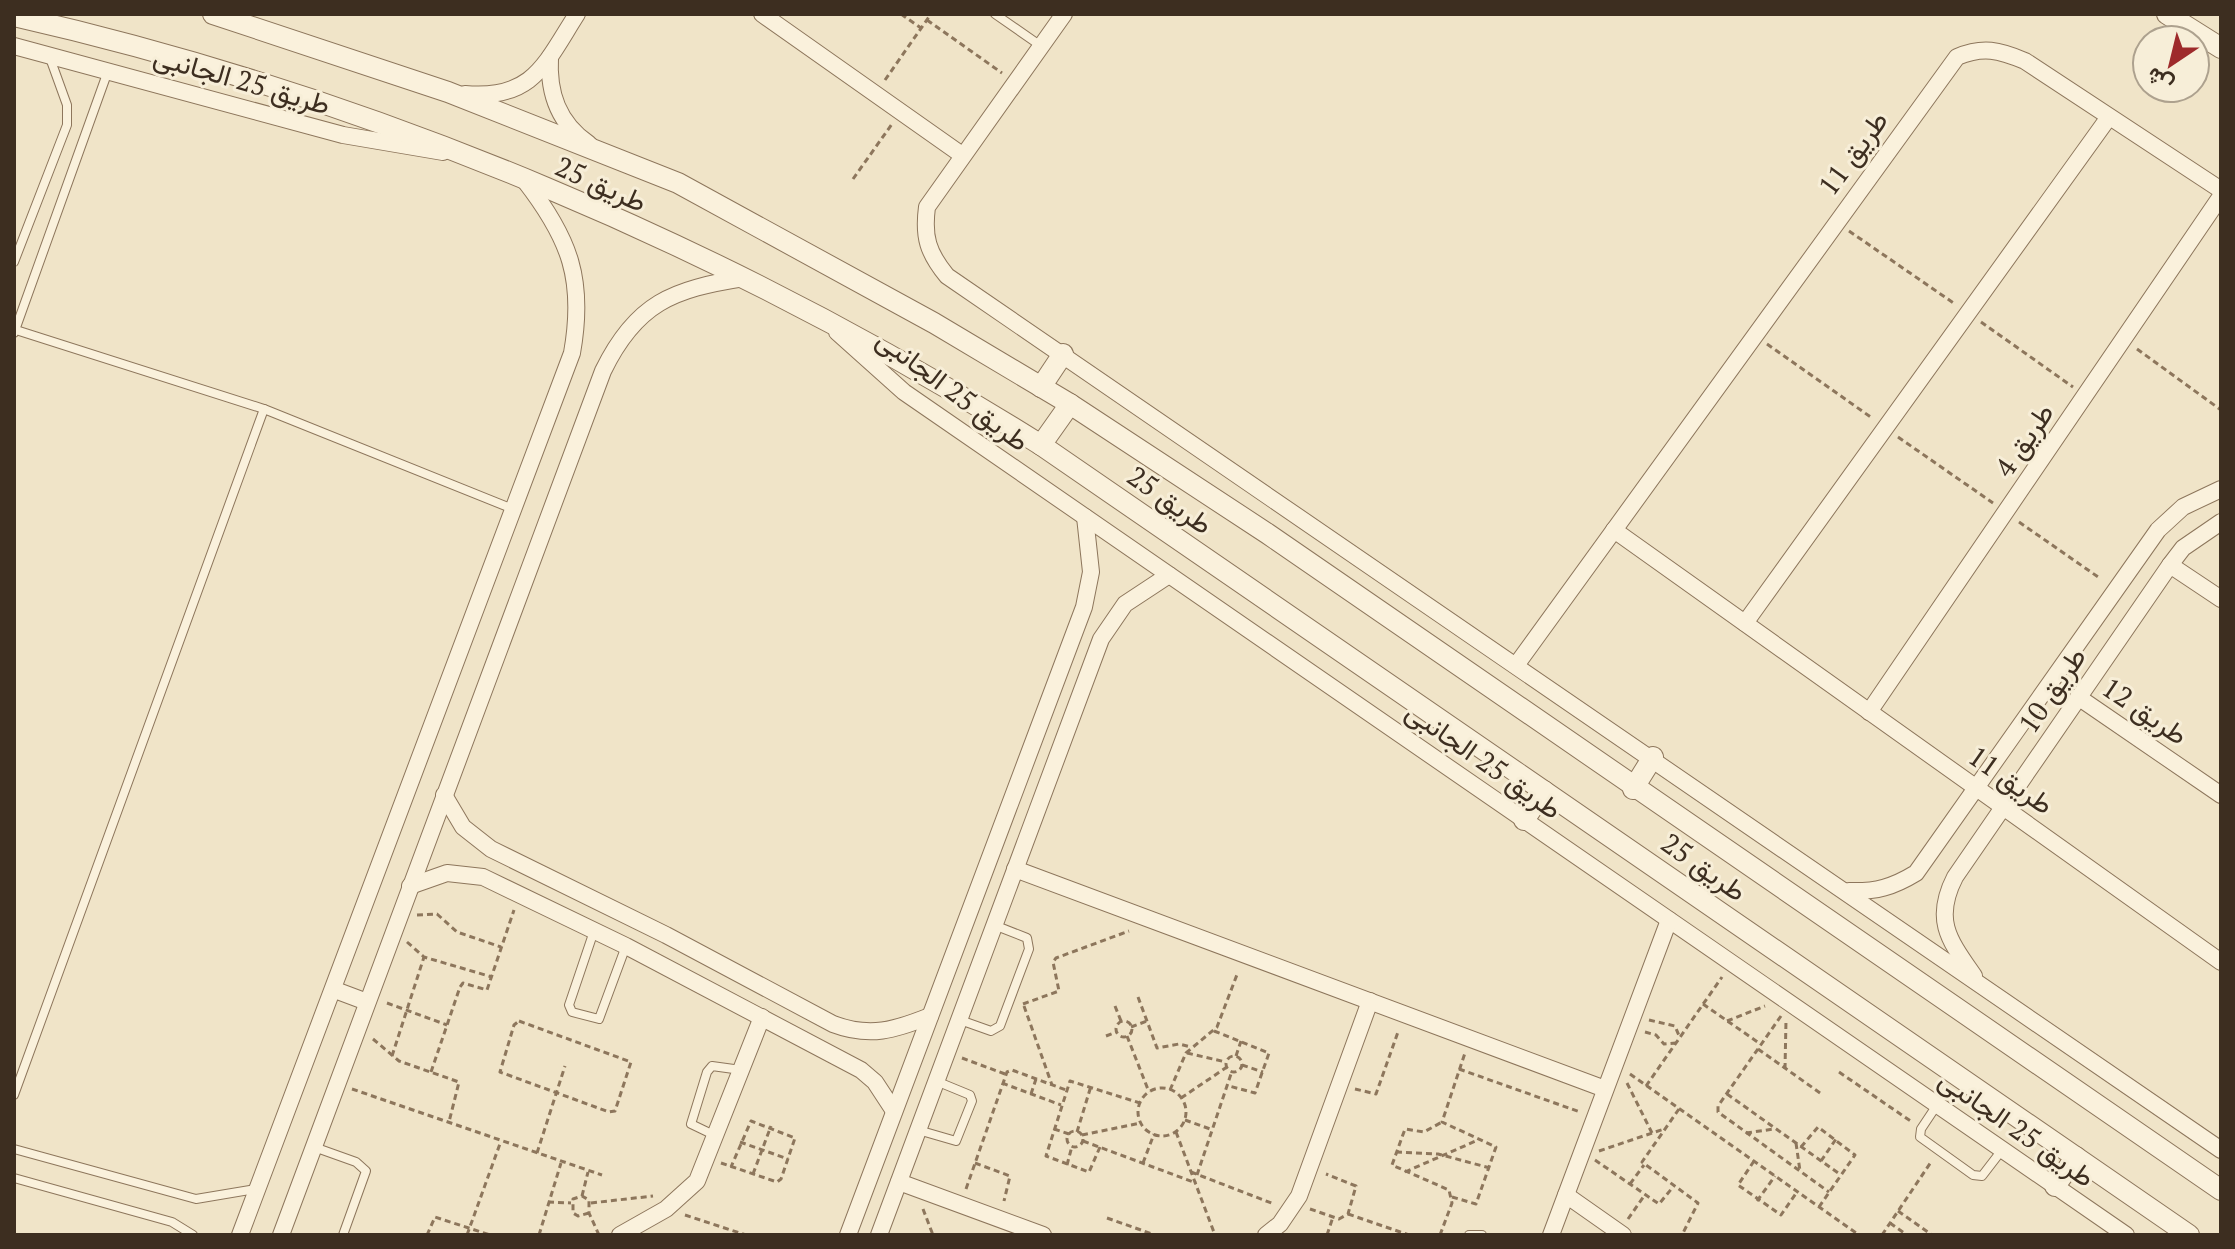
<svg xmlns="http://www.w3.org/2000/svg" width="2235" height="1249" viewBox="0 0 2235 1249" font-family="'PT Serif',Vazirmatn,serif">
<rect width="100%" height="100%" fill="#f0e4c8"/>
<g fill="none" stroke-linecap="round" stroke-linejoin="round">
<g stroke="#8d765c" stroke-width="10">
<g id="service">
<polyline points="995,14 1041,46"/>
<polyline points="14,262 67,125 67,105 50,58"/>
<polyline points="16,330 264,409 513,509"/>
<polyline points="14,333 108,71"/>
<polyline points="594,931 569,1005 572,1012 599,1019 626,946"/>
<polyline points="960,1020 991,1031 1000,1026 1029,949 1027,938 994,925"/>
<polyline points="14,1095 264,409"/>
<polyline points="1937,1105 1921,1129 1920,1137 1973,1175 1982,1176 2002,1150"/>
<polyline points="918,1130 956,1141 972,1101 970,1095 936,1081"/>
<polyline points="716,1136 691,1124 707,1072 712,1066 741,1070"/>
<polyline points="314,1147 356,1162 366,1171 343,1235"/>
<polyline points="14,1149 196,1199 256,1189"/>
<polyline points="14,1178 172,1222 193,1235"/>
<polyline points="1469,1235 1482,1235"/>
</g>
</g>
<g stroke="#8d765c" stroke-width="18">
<g id="minor">
<polyline points="762,14 962,155"/>
<path d="M1064,14L927,207C923,237 928,253 947,276L2221,1150"/>
<polyline points="14,46 343,135 443,152"/>
<path d="M550,57C548,93 558,123 589,144"/>
<path d="M465,94C533,100 545,64 577,14"/>
<polyline points="837,332 904,392 2126,1235"/>
<polyline points="1614,530 2221,962"/>
<polyline points="2170,565 2221,599"/>
<polyline points="1745,623 2109,117"/>
<path d="M1517,664L1957,57C1983,46 1999,50 2025,61L2221,190"/>
<polyline points="2078,697 2221,795"/>
<polyline points="1869,712 2221,196"/>
<path d="M444,795L463,827L491,849L666,935L833,1024C870,1038 895,1030 930,1016"/>
<polyline points="1015,869 1605,1089"/>
<polyline points="410,886 447,873 483,877 626,946 861,1070 875,1082 894,1111"/>
<path d="M1849,891C1876,892 1893,887 1916,873L2158,530L2183,507L2221,489"/>
<path d="M1974,976C1949,940 1933,920 1955,877L2170,565L2183,548L2221,522"/>
<polyline points="335,990 367,1002"/>
<polyline points="899,1182 1043,1235"/>
<polyline points="1566,1195 1623,1235"/>
<path d="M240,1235L572,353C585,280 570,239 525,181"/>
<path d="M281,1235L603,371C636,303 673,289 744,278"/>
<polyline points="620,1235 666,1209 697,1181 762,1017"/>
<polyline points="848,1235 1084,607 1091,572 1085,517"/>
<polyline points="879,1235 1101,639 1125,604 1169,575"/>
<polyline points="1266,1235 1280,1224 1299,1196 1370,1001"/>
<polyline points="1551,1235 1669,920"/>
</g>
</g>
<g stroke="#8d765c" stroke-width="22">
<g id="tertiary">
<polyline points="213,14 448,92 678,183 934,323 1070,404 1268,534 2221,1190"/>
<polyline points="2167,14 2221,48"/>
<path d="M14,16C375,98 728,248 1041,445L2189,1235"/>
<polyline points="1041,387 1063,354"/>
<polyline points="1041,445 1070,404"/>
<polyline points="1633,789 1653,757"/>
<polyline points="1524,820 1544,791"/>
<polyline points="2055,1186 2076,1157"/>
</g>
</g>
<g stroke="#8d765c" stroke-width="3" stroke-dasharray="6 4" stroke-linecap="butt">
<polyline points="901,14 921,28"/>
<polyline points="927,20 1002,73"/>
<polyline points="885,80 931,14"/>
<polyline points="853,179 892,124"/>
<polyline points="1849,231 1955,304"/>
<polyline points="1981,322 2073,387"/>
<polyline points="1767,344 1872,418"/>
<polyline points="2137,349 2221,410"/>
<polyline points="1898,437 1993,503"/>
<polyline points="2019,522 2101,579"/>
<polyline points="417,915 437,914 457,932 501,947"/>
<polyline points="407,942 424,957 492,977"/>
<polyline points="1138,997 1157,1048 1179,1044 1191,1047"/>
<polyline points="387,1003 447,1025"/>
<polyline points="1023,1004 1059,991 1053,962 1056,958 1129,931"/>
<polyline points="1703,1004 1759,1043"/>
<polyline points="1024,1006 1052,1085"/>
<polyline points="1115,1006 1121,1021"/>
<polyline points="1781,1016 1718,1106 1718,1112 1829,1192"/>
<polyline points="1649,1020 1675,1026 1680,1038"/>
<polygon points="519,1021 631,1062 615,1111 609,1112 500,1072 514,1025"/>
<polyline points="1727,1021 1765,1006"/>
<circle cx="1124" cy="1029" r="8"/>
<polyline points="1131,1027 1147,1021"/>
<polyline points="1214,1031 1269,1053 1255,1093 1229,1086"/>
<polyline points="1645,1032 1656,1035 1664,1044 1676,1043"/>
<polyline points="1106,1036 1116,1032"/>
<polyline points="1127,1036 1149,1092"/>
<polyline points="373,1039 399,1061 459,1082 449,1122"/>
<polyline points="1758,1049 1823,1095"/>
<polyline points="1187,1053 1226,1062"/>
<polyline points="392,1056 424,957"/>
<polyline points="1236,1056 1241,1041"/>
<circle cx="1234" cy="1064" r="8"/>
<polyline points="962,1058 1005,1074"/>
<polyline points="1242,1065 1263,1072"/>
<polyline points="1459,1069 1580,1112"/>
<polyline points="1785,1069 1786,1020"/>
<polyline points="431,1072 460,987 463,983 487,990 514,910"/>
<polyline points="1839,1072 1912,1122"/>
<polyline points="1630,1074 1859,1235"/>
<polyline points="1002,1083 1061,1105"/>
<polyline points="1627,1083 1652,1133"/>
<polyline points="1646,1086 1722,977"/>
<circle cx="1162" cy="1112" r="24"/>
<polyline points="352,1089 602,1175"/>
<polyline points="1355,1089 1376,1094 1398,1032"/>
<polyline points="1170,1090 1186,1053 1217,1027 1238,972"/>
<polyline points="1031,1094 1036,1079"/>
<polyline points="1727,1094 1841,1175"/>
<polyline points="1181,1098 1227,1067"/>
<polyline points="1679,1109 1642,1162 1698,1203 1682,1235"/>
<polyline points="1185,1120 1213,1130"/>
<polyline points="1054,1129 1069,1134"/>
<circle cx="1075" cy="1139" r="8"/>
<polyline points="1077,1132 1091,1086"/>
<polyline points="1176,1132 1215,1235"/>
<polyline points="1746,1133 1774,1129"/>
<polyline points="1082,1135 1141,1123"/>
<polyline points="1083,1141 1196,1183"/>
<polyline points="740,1142 788,1159"/>
<polyline points="1796,1143 1800,1171"/>
<polyline points="1100,1147 1089,1172 1046,1156 1070,1081 1140,1103"/>
<polyline points="1801,1147 1818,1127 1855,1155 1819,1207"/>
<polyline points="1599,1151 1664,1129"/>
<polyline points="1396,1152 1438,1154 1490,1168"/>
<polyline points="537,1153 565,1066"/>
<polyline points="1595,1160 1659,1204 1673,1187"/>
<polyline points="1754,1161 1738,1185 1781,1215 1797,1192"/>
<polyline points="1821,1161 1836,1139"/>
<polyline points="721,1163 774,1181 777,1182 781,1179 795,1138 751,1121 731,1167"/>
<polyline points="975,1163 1010,1176 1004,1201"/>
<polyline points="1143,1163 1154,1134"/>
<polyline points="1067,1165 1072,1146"/>
<polyline points="1191,1172 1274,1204"/>
<polyline points="1405,1172 1478,1140"/>
<polyline points="753,1174 771,1126"/>
<polyline points="1197,1175 1232,1071"/>
<polyline points="1630,1184 1644,1165"/>
<polyline points="966,1189 1007,1072 1012,1070 1066,1090"/>
<polyline points="582,1196 588,1172"/>
<polyline points="1452,1197 1476,1204 1496,1147 1442,1122 1465,1053"/>
<polyline points="1757,1201 1775,1176"/>
<polyline points="548,1202 571,1203"/>
<polyline points="591,1203 653,1196"/>
<polyline points="923,1209 933,1235"/>
<polyline points="1310,1209 1339,1219 1348,1214 1356,1186 1326,1174"/>
<polyline points="1898,1211 1932,1235"/>
<polyline points="589,1213 578,1216 573,1213 573,1199 582,1196 589,1200 589,1213 599,1235"/>
<polyline points="1348,1214 1409,1235"/>
<polyline points="685,1215 746,1235"/>
<polyline points="1107,1218 1155,1235"/>
<polyline points="1628,1219 1644,1196"/>
<polyline points="1890,1223 1907,1235"/>
<polyline points="427,1235 435,1217 490,1235"/>
<polyline points="467,1235 501,1141"/>
<polyline points="539,1235 561,1163"/>
<polyline points="1327,1235 1333,1217"/>
<polyline points="1440,1235 1452,1203 1449,1190 1392,1165 1405,1129 1424,1132 1442,1122"/>
<polyline points="1882,1235 1931,1162"/>
</g>
<use href="#service" stroke="#faf1dc" stroke-width="8"/>
<use href="#minor" stroke="#faf1dc" stroke-width="16"/>
<use href="#tertiary" stroke="#faf1dc" stroke-width="20"/>
</g>
<g text-anchor="middle" stroke-width="6" stroke-linejoin="round" paint-order="stroke">
<g font-size="28" fill="#3d2e20" stroke="#f7eed8">
<text transform="translate(242 80) rotate(16)" y="10">طريق 25 الجانبى</text>
<text transform="translate(1853 153) rotate(-54)" y="10">طريق 11</text>
<text transform="translate(601 184) rotate(24)" y="10">طريق 25</text>
<text transform="translate(953 390) rotate(37)" y="10">طريق 25 الجانبى</text>
<text transform="translate(2024 440) rotate(-56)" y="10">طريق 4</text>
<text transform="translate(1170 500) rotate(35)" y="10">طريق 25</text>
<text transform="translate(2052 690) rotate(-56)" y="10">طريق 10</text>
<text transform="translate(2145 711) rotate(34)" y="10">طريق 12</text>
<text transform="translate(1484 760) rotate(35)" y="10">طريق 25 الجانبى</text>
<text transform="translate(2011 780) rotate(35)" y="10">طريق 11</text>
<text transform="translate(1704 867) rotate(35)" y="10">طريق 25</text>
<text transform="translate(2017 1128) rotate(35)" y="10">طريق 25 الجانبى</text>
</g>
</g>
<rect width="2235" height="1249" fill="none" stroke="#3d2e20" stroke-width="32"/>
<g transform="translate(2171 64) rotate(215)"><circle r="38" fill="#f7eed8" stroke="#ada18e" stroke-width="2"/>
<path d="M0-6L14 30L0 20L-14 30Z" fill="#9e2a2b"/>
<text y="-12" font-size="22" font-weight="bold" text-anchor="middle" fill="#3d2e20">ش</text>
</g>
</svg>
